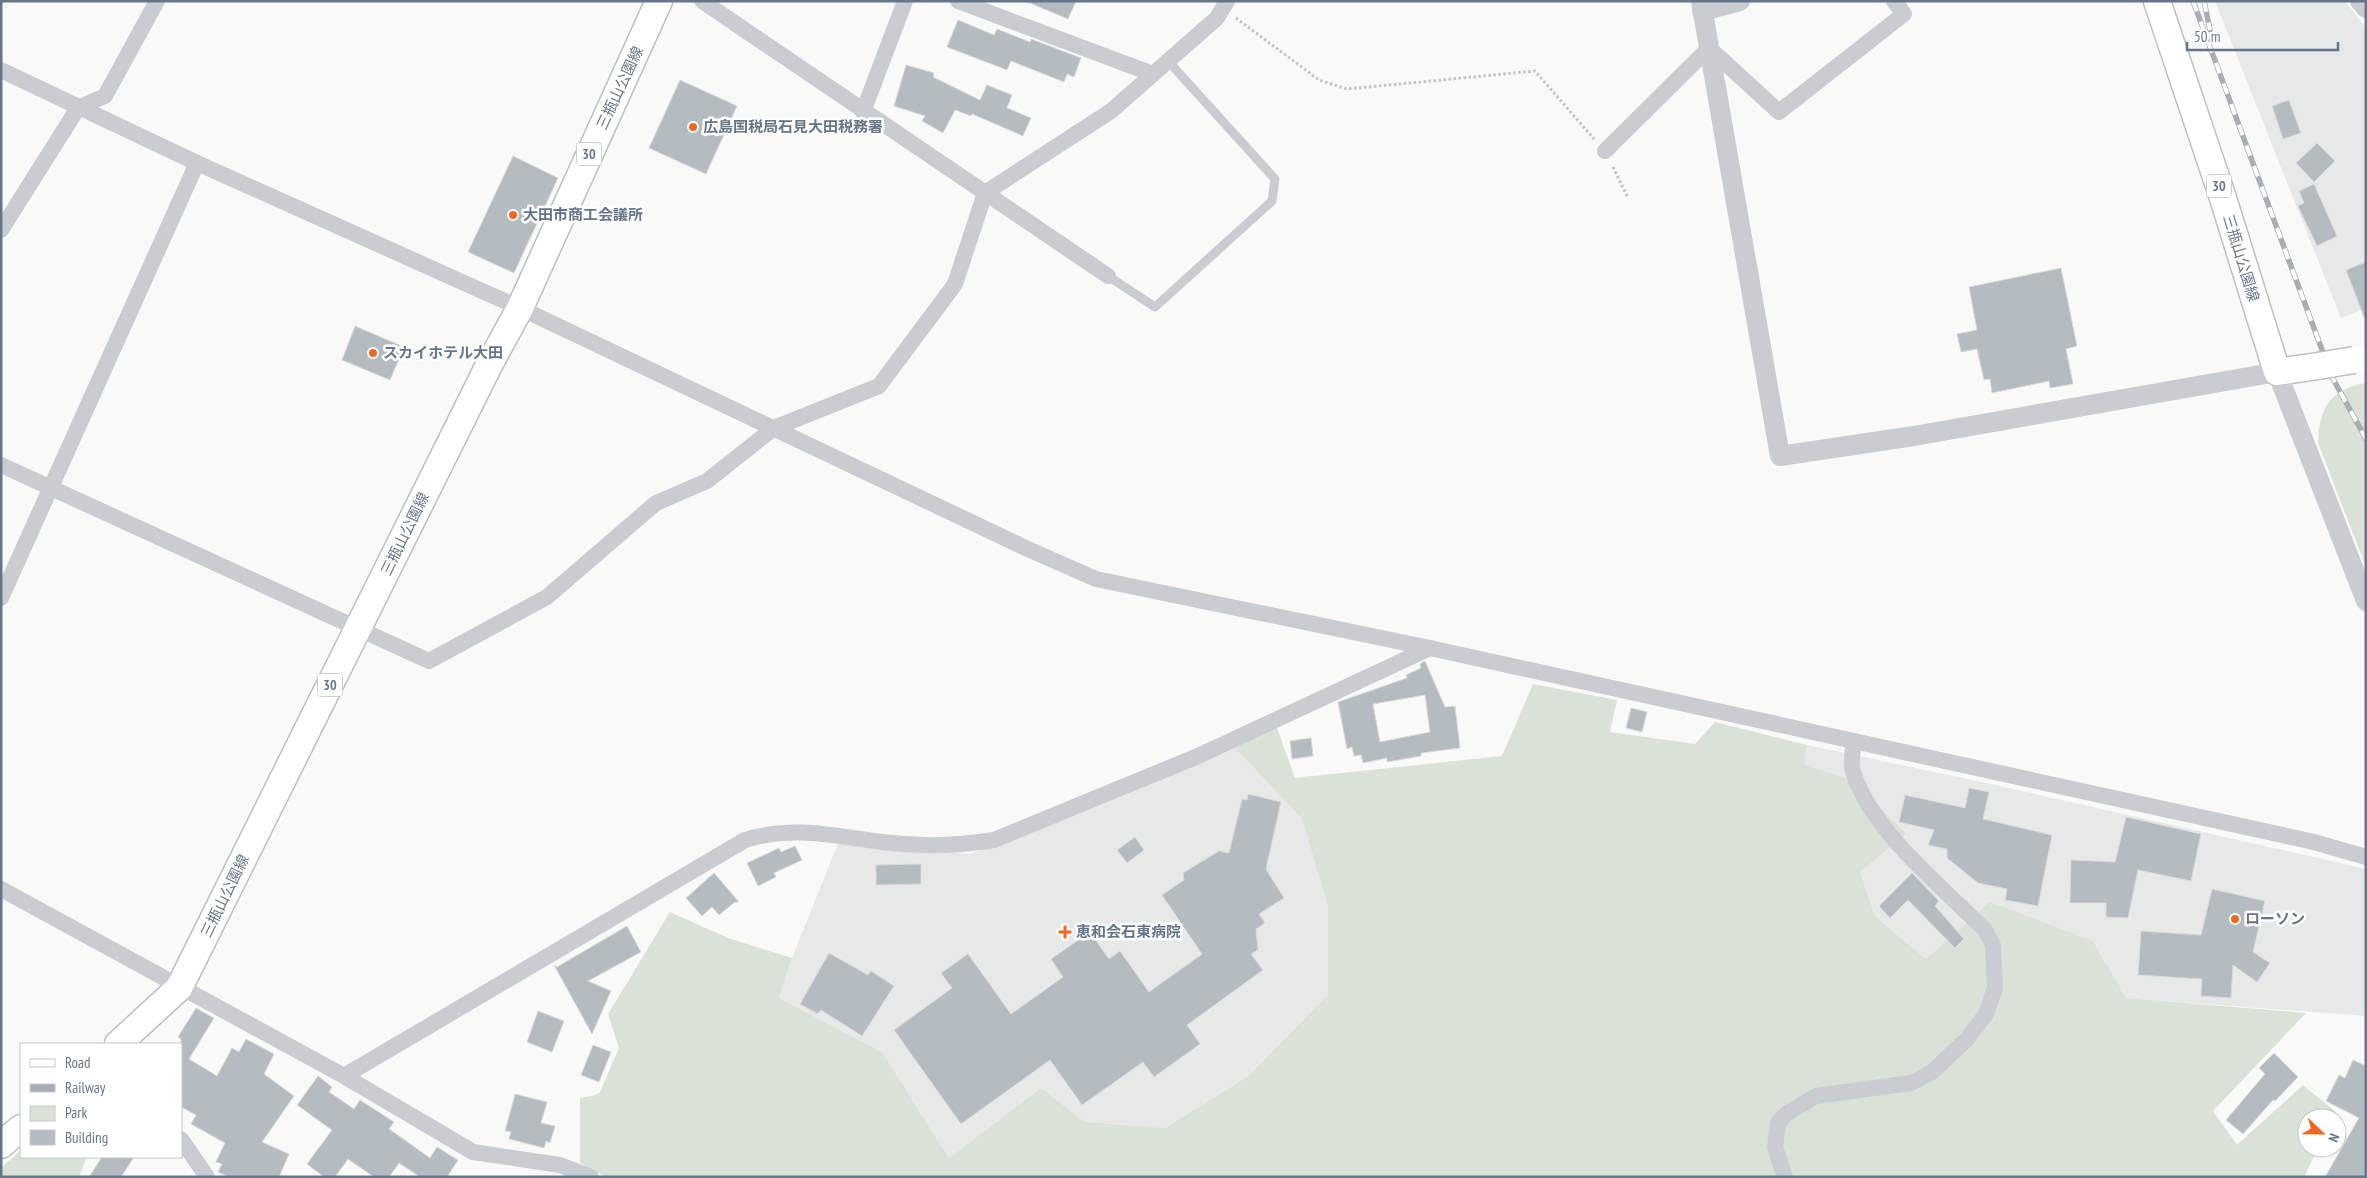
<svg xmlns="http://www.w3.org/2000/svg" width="2367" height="1178" viewBox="0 0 2367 1178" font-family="'PT Sans Narrow','Noto Sans JP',sans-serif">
<rect width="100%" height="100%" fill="#f9f9f7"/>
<g fill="#e7e8e8">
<polygon points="2215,1 2345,1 2366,28 2366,308 2341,318"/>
<polygon points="1807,745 1991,784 2366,869 2366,1016 2126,998 2093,941 1926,959 1875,916 1860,872 1906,834 1803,764"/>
<polygon points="1235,748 1302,819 1328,907 1328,995 1247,1077 1165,1128 1085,1122 1041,1088 949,1158 882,1052 779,998 792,958 839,841 888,849 971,854"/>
</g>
<g fill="#dae2d7">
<path d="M2366,383V567L2318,443C2319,408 2330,389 2366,383Z"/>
<polygon points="1533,684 1617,700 1610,732 1695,744 1715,722 1807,745 1804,764 1855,782 1906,834 1860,872 1875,916 1926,959 1990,902 2093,941 2126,998 2306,1013 2213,1111 2237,1145 2303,1085 2336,1112 2333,1118 2307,1118 2307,1148 2318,1148 2304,1177 606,1177 580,1163 580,1098 599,1094 619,1048 608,1014 670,912 728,938 792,958 779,998 882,1052 949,1158 1041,1088 1085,1122 1165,1128 1247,1077 1328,995 1328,907 1302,819 1235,748 1276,725 1295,778 1502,756"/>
<polygon points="21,1150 21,1157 87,1157 79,1177 1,1177 1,1168"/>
</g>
<g fill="#b4bbc1" stroke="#dbdbd9" fill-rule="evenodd">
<polygon points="1025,1 1076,1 1068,19"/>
<polygon points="958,20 994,35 997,29 1030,42 1031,39 1081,58 1074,77 1067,74 1064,82 1011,61 1007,70 947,47"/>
<polygon points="906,65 934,73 933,77 980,100 987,85 1012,95 1007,108 1031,118 1023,136 972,114 971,116 955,110 943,133 922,121 925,116 894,106"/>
<polygon points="680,80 737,106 706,174 649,148"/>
<polygon points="2289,100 2301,133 2283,139 2272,106"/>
<polygon points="2317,143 2335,161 2314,182 2296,163"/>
<polygon points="513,156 558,178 514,273 468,252"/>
<polygon points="2314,184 2337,236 2317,246 2298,206 2304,203 2299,191"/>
<polygon points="2366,262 2366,317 2364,317 2346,270"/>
<polygon points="2061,268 2077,346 2066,349 2073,384 2050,388 2049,381 1992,393 1990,379 1984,380 1977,349 1961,352 1957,334 1977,330 1969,287"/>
<polygon points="355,326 404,347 390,380 342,360"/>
<path d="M1425,661L1445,707L1455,706L1460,748L1421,753V756L1387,762V758L1363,763L1361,755L1354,756L1352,747L1347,749L1338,702L1407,678L1406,675L1421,668L1420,664ZM1425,695L1430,732L1380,742L1373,704Z"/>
<polygon points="1631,708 1647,712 1642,732 1626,728"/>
<polygon points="1311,738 1313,756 1292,759 1290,741"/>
<polygon points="1969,788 1989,792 1983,819 2052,835 2038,906 2005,900 2007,889 1978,883 1947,858 1947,849 1928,845 1934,830 1899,822 1905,795 1965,808"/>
<polygon points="1248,794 1281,802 1266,869 1284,898 1259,914 1265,923 1256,929 1258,950 1251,954 1263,970 1187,1025 1200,1044 1154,1077 1143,1062 1082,1105 1050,1060 961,1124 894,1030 952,988 941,973 968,954 1011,1014 1063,977 1051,959 1090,932 1109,959 1120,951 1149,992 1202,954 1162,895 1184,880 1183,873 1219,851 1229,853 1242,799 1247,800"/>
<polygon points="2126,817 2201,834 2191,881 2138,870 2128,918 2106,917 2106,903 2070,903 2071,860 2115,862"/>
<polygon points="1135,837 1144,850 1127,863 1117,850"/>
<polygon points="795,846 802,860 774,873 776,877 758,886 747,863 779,848 781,852"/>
<polygon points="921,864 921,884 876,885 876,865"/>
<polygon points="714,873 739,902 735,902 719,915 712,907 702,916 686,898"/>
<polygon points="1912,873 1939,901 1935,906 1964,939 1955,948 1908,900 1890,918 1879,906"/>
<polygon points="2212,889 2265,901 2253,952 2270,963 2257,982 2233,965 2231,998 2201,996 2202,979 2138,975 2141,931 2201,935"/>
<polygon points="627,926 641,952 588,981 611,991 592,1034 554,965 557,967"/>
<polygon points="829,953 868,975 871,971 894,986 862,1036 821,1010 818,1014 800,1004"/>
<polygon points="196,1008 214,1018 189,1059 217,1076 232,1048 239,1052 246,1039 274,1054 264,1074 294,1096 262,1142 289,1154 279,1177 229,1177 218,1172 222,1164 216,1162 225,1143 191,1124 196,1115 181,1107 181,1039 178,1037"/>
<polygon points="538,1011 564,1021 552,1052 527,1042"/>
<polygon points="593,1045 611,1052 599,1082 581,1075"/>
<polygon points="2274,1053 2298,1077 2275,1101 2273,1100 2243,1134 2226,1120 2265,1074 2259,1068"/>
<polygon points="2353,1060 2366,1066 2366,1177 2325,1177 2359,1118 2326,1101 2339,1075 2345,1078"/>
<polygon points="318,1076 332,1087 329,1092 354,1109 360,1100 394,1122 389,1129 430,1158 437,1147 458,1160 447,1177 420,1177 399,1163 389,1177 374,1177 348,1159 335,1177 324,1177 307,1164 332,1130 297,1105"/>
<polygon points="515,1094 547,1102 541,1123 555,1126 550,1143 546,1141 544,1148 509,1139 511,1132 505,1131"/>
<polygon points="102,1157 134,1157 121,1177 89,1177"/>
</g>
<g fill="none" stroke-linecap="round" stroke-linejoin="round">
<g stroke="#bcbfc4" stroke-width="29">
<g id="primary">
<polyline points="2157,1 2223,198 2277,372 2318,366"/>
<polyline points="118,1044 179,988 489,365 520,308 659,1"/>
<polyline points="1,1145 21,1128"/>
</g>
</g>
<g stroke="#c2c4c7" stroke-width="3" stroke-dasharray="2.5 2.5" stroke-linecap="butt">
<polyline points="1236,18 1319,80 1347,89 1535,71 1594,139"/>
<polyline points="1613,167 1628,198"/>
</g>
<polyline stroke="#c9ccd0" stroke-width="9" points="1108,276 1155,307 1272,201 1275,179 1168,61"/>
<g stroke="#c9ccd0" stroke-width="16">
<polyline points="702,1 1108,276"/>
<polyline points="958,1 1153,74"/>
<polyline points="1,70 197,163 520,308 1030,550 1096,579 1430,648 2314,842 2366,857"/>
<polyline points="863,112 905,1"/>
<polyline points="1605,151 1709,48 1779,112 1904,14 1894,1"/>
<polyline points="1,230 78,108 105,96 157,1"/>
<polyline points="1,465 429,661 547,597 656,503 707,481 774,428 879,386 955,284 985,193 1111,111 1217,18 1227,1"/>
<polyline points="1,598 197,163"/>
<polyline points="1,889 344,1076 473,1152 560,1165 591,1177"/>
<path d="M344,1076L745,840C792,825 835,836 882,842C920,847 957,846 994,840L1198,756L1430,648"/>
<polyline points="181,1139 207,1177"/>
<path d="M1785,1177L1775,1147L1778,1123L1786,1114L1816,1096L1911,1083L1932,1072L1967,1039L1986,1014L1995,988L1993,945L1985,930C1941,886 1872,831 1853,772C1850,763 1853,750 1854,741"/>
</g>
<g stroke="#c9ccd0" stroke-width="20">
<polyline points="1701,1 1780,456 1914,436 2277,372 2366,601"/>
<polyline points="2360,1 2366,8"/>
<polyline points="1702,11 1740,1"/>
</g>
<use href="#primary" stroke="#fff" stroke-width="26"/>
<g stroke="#a9aeb5" stroke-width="5.5">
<g id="rail">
<polyline points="2193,1 2332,377 2366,439"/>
<polyline points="2204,1 2210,30"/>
</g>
</g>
<use href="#rail" stroke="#fff" stroke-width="4" stroke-dasharray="11" stroke-linecap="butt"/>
<g stroke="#bcbfc4" stroke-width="29" stroke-linecap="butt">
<polyline id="primary-bridge" points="2318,366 2354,360"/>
</g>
<use href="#primary-bridge" stroke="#fff" stroke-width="26"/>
</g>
<g fill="#f06820" stroke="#fff" stroke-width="2">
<circle cx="693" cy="127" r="5"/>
<circle cx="513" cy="215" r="5"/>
<circle cx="373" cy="353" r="5"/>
<circle cx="2235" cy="919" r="5"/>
<path d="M1062.5 924.5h5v5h5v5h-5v5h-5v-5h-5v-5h5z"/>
</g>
<g text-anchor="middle" stroke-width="5" stroke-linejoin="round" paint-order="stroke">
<g fill="#fff" stroke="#949fad" stroke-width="1">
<rect x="576.5" y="142.5" width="25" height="23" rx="4"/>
<rect x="2206.5" y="174.5" width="25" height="23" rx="4"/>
<rect x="317.5" y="673.5" width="25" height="23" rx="4"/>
</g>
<g font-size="14" font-weight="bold" fill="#66768a">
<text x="589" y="159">30</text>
<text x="2219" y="191">30</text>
<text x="330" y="690">30</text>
</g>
<g font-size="15" fill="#66768a" stroke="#fff">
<text transform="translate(620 88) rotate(-65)" y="5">三瓶山公園線</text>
<text transform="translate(2241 258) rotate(73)" y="5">三瓶山公園線</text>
<text transform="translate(405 534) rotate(-64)" y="5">三瓶山公園線</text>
<text transform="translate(225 896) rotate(-64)" y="5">三瓶山公園線</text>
</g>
<g font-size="15" font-weight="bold" fill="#66768a" stroke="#fff" text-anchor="start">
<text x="703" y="132">広島国税局石見大田税務署</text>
<text x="523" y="220">大田市商工会議所</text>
<text x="383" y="358">スカイホテル大田</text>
<text x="2245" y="924">ローソン</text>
<text x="1076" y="937">恵和会石東病院</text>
</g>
</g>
<rect width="2367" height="1178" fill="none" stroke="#66768a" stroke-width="5"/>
<rect x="20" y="1043" width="162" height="115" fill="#ffffff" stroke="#c2c8d0"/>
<rect x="30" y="1059" width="25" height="8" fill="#ffffff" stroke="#c2c8d0"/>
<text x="65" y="1068" font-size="15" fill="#66768a">Road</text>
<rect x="30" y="1084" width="25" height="8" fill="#a9aeb5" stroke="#c2c8d0"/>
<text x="65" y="1093" font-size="15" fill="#66768a">Railway</text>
<rect x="30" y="1106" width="25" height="15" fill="#dae2d7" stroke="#c2c8d0"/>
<text x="65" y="1118" font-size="15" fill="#66768a">Park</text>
<rect x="30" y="1130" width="25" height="15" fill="#b4bbc1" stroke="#c2c8d0"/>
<text x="65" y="1143" font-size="15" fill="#66768a">Building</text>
<g transform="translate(2322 1133) rotate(112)"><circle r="24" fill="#ffffff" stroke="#c2c8d0"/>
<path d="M0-4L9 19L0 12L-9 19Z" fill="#f06820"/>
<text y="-8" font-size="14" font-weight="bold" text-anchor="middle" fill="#66768a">N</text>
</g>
<path d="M2187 42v8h151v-8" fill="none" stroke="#66768a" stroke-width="2.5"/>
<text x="2194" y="42" font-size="15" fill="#66768a" stroke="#ffffff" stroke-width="4" paint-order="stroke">50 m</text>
</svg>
